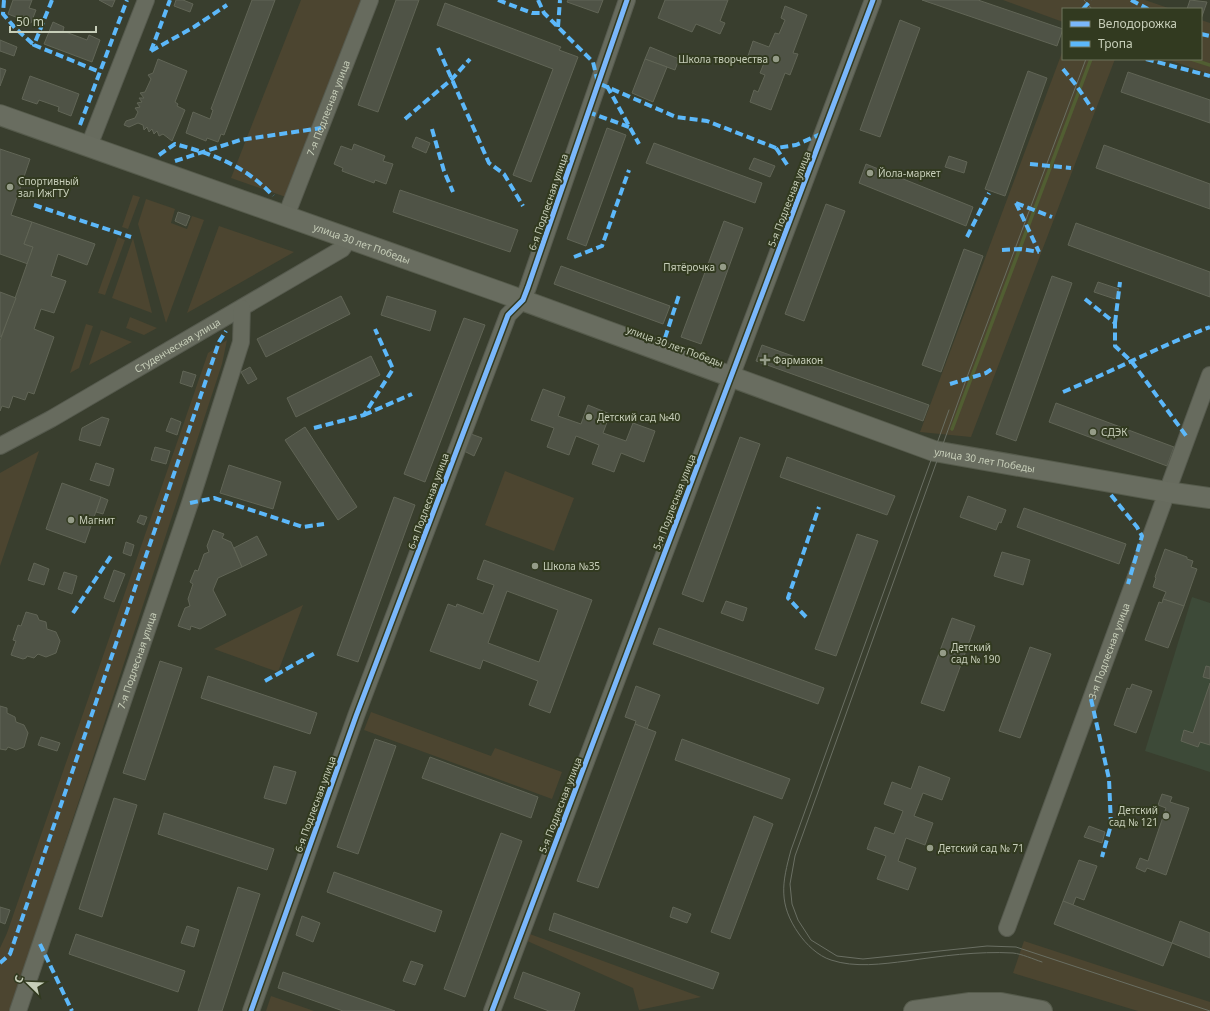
<svg xmlns="http://www.w3.org/2000/svg" width="1210" height="1011" viewBox="0 0 1210 1011" font-family="'Noto Sans',sans-serif">
<rect width="100%" height="100%" fill="#393e2e"/>
<polygon fill="#3d4a38" points="1192,597 1210,603 1210,772 1145,751"/>
<g fill="#4c4530">
<polygon points="301,0 362,0 286,197 231,178"/>
<polygon points="1003,0 1145,0 1171,9 1063,9 1063,22"/>
<polygon points="1201,20 1210,23 1210,74 1166,59 1201,59"/>
<polygon points="1063,50 1063,59 1115,59 971,437 920,432"/>
<polygon points="133,195 140,197 128,229 122,227"/>
<polygon points="146,199 175,209 171,223 187,229 192,216 204,220 166,323 138,224"/>
<polygon points="219,226 294,252 187,313"/>
<polygon points="118,237 125,240 105,295 98,293"/>
<polygon points="133,238 152,313 112,298"/>
<polygon points="130,317 157,328 144,335 126,328"/>
<polygon points="86,324 93,326 79,368 70,373"/>
<polygon points="101,330 132,342 89,365"/>
<polygon points="227,340 222,364 10,1011 0,1011 0,948 7,933 208,353"/>
<polygon points="39,451 0,566 0,473"/>
<polygon points="505,471 574,498 554,551 485,525"/>
<polygon points="303,605 278,672 214,649"/>
<polygon points="371,712 491,756 495,748 562,772 552,799 364,730"/>
<polygon points="527,933 701,997 639,1010 633,988 525,940"/>
<polygon points="1024,941 1210,1002 1210,1011 1138,1011 1013,973"/>
<polygon points="271,996 314,1011 266,1011"/>
</g>
<g fill="none" stroke-linecap="round" stroke-linejoin="round">
<g stroke="#515e32" stroke-width="3.5">
<polyline points="1191,59 1210,65"/>
<polyline points="952,429 1091,59"/>
</g>
</g>
<g fill="#4f5346" stroke="#616556" fill-rule="evenodd">
<polygon points="13,0 32,0 29,8 36,10 31,23 8,14"/>
<polygon points="99,0 115,0 112,7"/>
<polygon points="176,0 183,0 193,4 190,12 174,6"/>
<polygon points="252,0 275,0 224,135 221,134 218,142 207,138 206,141 186,133 193,112 210,119 213,110 211,109"/>
<polygon points="396,0 419,0 378,112 358,105"/>
<polygon points="568,0 603,0 598,13 567,2"/>
<polygon points="665,0 728,0 720,21 725,23 720,34 696,24 692,32 658,18"/>
<polygon points="922,0 978,0 1063,29 1057,46"/>
<polygon points="1190,0 1207,2 1201,19 1201,9 1187,9"/>
<polygon points="445,3 561,47 559,50 578,57 531,182 513,175 553,69 437,25"/>
<polygon points="785,6 807,15 793,53 798,54 790,75 785,73 771,110 750,102 754,90 758,92 765,75 760,73 764,63 748,56 753,41 769,47 775,33 779,34 785,20 781,18"/>
<polygon points="900,20 920,28 880,137 860,130"/>
<polygon points="53,22 64,27 63,31 87,40 89,35 100,40 92,62 44,44"/>
<polygon points="0,40 17,47 14,56 0,51"/>
<polygon points="650,47 679,59 675,70 645,59"/>
<polygon points="158,59 187,71 175,102 178,104 177,106 185,110 172,141 163,134 159,136 157,131 154,134 152,129 149,132 147,127 144,130 143,125 138,123 129,127 124,125 126,121 135,118 138,112 135,108 140,107 137,103 142,102 139,98 144,98 140,93 145,92 151,79 148,75 153,73"/>
<polygon points="645,59 667,67 653,102 632,93"/>
<polygon points="0,68 6,70 0,86"/>
<polygon points="1028,71 1047,78 1005,196 985,189"/>
<polygon points="1128,72 1210,100 1210,123 1121,92"/>
<polygon points="30,76 79,94 71,116 58,111 59,107 39,100 37,104 22,99"/>
<polygon points="607,128 626,135 586,246 567,239"/>
<polygon points="416,137 430,143 426,153 412,147"/>
<polygon points="654,143 762,183 755,203 646,163"/>
<polygon points="354,144 385,156 383,161 393,164 386,184 375,180 374,183 342,171 343,168 334,164 341,146 352,150"/>
<polygon points="1104,145 1210,184 1210,209 1096,168"/>
<polygon points="0,149 30,159 11,215 32,222 24,244 33,247 28,264 0,254"/>
<polygon points="949,156 967,162 964,173 945,167"/>
<polygon points="754,158 775,166 770,177 749,169"/>
<polygon points="866,164 973,207 966,226 859,183"/>
<polygon points="400,190 518,230 510,252 393,212"/>
<polygon points="826,204 845,211 804,321 785,314"/>
<polygon points="178,212 190,216 186,226 175,221"/>
<polygon points="724,221 743,228 701,344 681,337"/>
<polygon points="32,222 95,244 87,265 58,254 51,276 66,281 54,313 41,309 34,329 54,337 34,394 28,392 25,400 13,396 9,408 2,406 0,411 0,341 33,247 24,244"/>
<polygon points="1076,223 1210,272 1210,297 1068,245"/>
<polygon points="964,249 983,256 941,372 922,365"/>
<polygon points="561,266 670,306 663,324 554,284"/>
<polygon points="1052,276 1072,283 1016,441 996,434"/>
<polygon points="1098,282 1119,289 1115,299 1094,292"/>
<polygon points="0,292 16,298 1,337 0,337"/>
<polygon points="341,296 350,314 266,357 257,339"/>
<polygon points="387,296 436,311 430,331 381,315"/>
<polygon points="464,318 485,325 425,482 404,474"/>
<polygon points="762,345 929,405 923,421 756,361"/>
<polygon points="371,356 380,375 296,417 287,398"/>
<polygon points="250,367 257,379 248,384 241,372"/>
<polygon points="183,371 196,375 192,387 180,383"/>
<polygon points="543,389 565,397 558,416 581,424 588,405 610,414 603,433 626,441 633,423 655,431 644,462 621,453 614,472 592,464 599,445 576,436 569,455 547,447 554,428 531,420"/>
<polygon points="1056,403 1174,447 1167,466 1049,422"/>
<polygon points="102,417 109,419 100,446 79,440 82,428"/>
<polygon points="171,418 181,422 177,435 166,431"/>
<polygon points="305,427 357,507 338,520 285,440"/>
<polygon points="471,434 482,438 474,456 464,451"/>
<polygon points="740,437 760,444 703,602 682,594"/>
<polygon points="155,447 170,451 166,464 151,460"/>
<polygon points="787,457 895,496 887,515 780,477"/>
<polygon points="96,463 114,469 109,486 90,480"/>
<polygon points="229,465 281,482 273,509 220,493"/>
<polygon points="62,483 101,497 85,543 46,529"/>
<polygon points="968,496 1006,510 1001,523 999,522 996,530 960,517"/>
<polygon points="101,497 108,500 103,514 96,512"/>
<polygon points="394,497 415,505 358,662 337,655"/>
<polygon points="1024,508 1126,544 1119,564 1017,527"/>
<polygon points="140,515 147,517 144,525 137,522"/>
<polygon points="213,530 224,534 222,538 231,542 242,567 218,578 213,590 226,615 200,629 191,626 190,630 178,626 185,608 190,606 188,599 193,584 190,582 195,570 198,571 204,554 209,552 207,546"/>
<polygon points="857,534 878,541 836,656 815,649"/>
<polygon points="257,536 267,555 242,567 234,548"/>
<polygon points="126,542 134,545 131,556 123,553"/>
<polygon points="1165,549 1187,557 1187,559 1193,561 1191,567 1197,569 1184,606 1163,599 1166,592 1153,587 1156,578 1155,577"/>
<polygon points="1002,552 1030,560 1023,585 994,576"/>
<path d="M484,560L592,600L550,713L529,705L538,681L483,660L480,669L430,651L448,604L456,607L457,604L483,614L494,585L477,579ZM507,591L558,610L539,662L488,643Z"/>
<polygon points="34,563 49,569 44,585 28,580"/>
<polygon points="114,570 125,574 114,602 104,598"/>
<polygon points="64,572 77,576 72,594 58,589"/>
<polygon points="1163,599 1184,606 1168,648 1145,640 1159,602 1162,603"/>
<polygon points="726,601 747,608 743,621 721,613"/>
<polygon points="26,612 37,615 39,620 46,622 47,629 56,632 60,641 56,653 46,657 38,654 34,658 27,656 26,658 23,659 11,655 16,641 13,640 18,625 21,626"/>
<polygon points="952,618 975,626 944,711 921,703"/>
<polygon points="659,628 824,688 818,704 653,644"/>
<polygon points="1030,647 1051,654 1020,738 999,731"/>
<polygon points="160,661 182,668 145,780 123,773"/>
<polygon points="1206,666 1210,667 1210,679 1203,677"/>
<polygon points="208,676 317,713 310,734 201,698"/>
<polygon points="1210,683 1210,745 1200,742 1198,747 1181,741 1184,730 1193,733"/>
<polygon points="1132,684 1152,691 1136,733 1114,725 1127,688 1130,689"/>
<polygon points="636,686 660,695 647,729 635,724 636,721 625,717"/>
<polygon points="0,706 7,708 7,713 15,717 16,722 24,725 28,733 24,747 16,750 8,747 6,750 0,749"/>
<polygon points="635,724 656,732 598,888 577,881"/>
<polygon points="41,737 60,743 57,751 38,745"/>
<polygon points="375,739 396,746 358,854 337,847"/>
<polygon points="682,739 790,779 782,799 675,760"/>
<polygon points="430,757 538,797 531,818 422,778"/>
<polygon points="274,766 296,772 286,804 264,798"/>
<polygon points="919,766 950,778 942,800 923,793 914,816 933,823 925,845 906,838 898,861 916,868 908,890 877,879 886,856 867,849 875,827 894,834 903,811 884,804 892,782 911,789"/>
<polygon points="1162,794 1172,797 1170,802 1189,808 1166,875 1147,868 1145,872 1136,868 1140,858 1148,861 1166,808 1158,805"/>
<polygon points="114,798 137,805 102,917 79,909"/>
<polygon points="164,813 274,849 267,870 158,834"/>
<polygon points="754,816 773,824 730,939 711,932"/>
<polygon points="1089,826 1105,832 1102,843 1084,837"/>
<polygon points="501,833 522,841 465,997 444,989"/>
<polygon points="1079,860 1097,866 1084,900 1076,897 1073,905 1063,901"/>
<polygon points="334,872 442,911 435,932 327,892"/>
<polygon points="238,887 260,894 222,1011 198,1011"/>
<polygon points="1063,901 1172,943 1163,966 1054,924"/>
<polygon points="0,907 10,910 5,924 0,922"/>
<polygon points="673,907 691,914 687,923 670,917"/>
<polygon points="554,913 719,973 713,989 549,930"/>
<polygon points="302,916 320,923 313,942 296,935"/>
<polygon points="1180,921 1210,933 1210,958 1172,943"/>
<polygon points="187,926 199,930 194,947 181,943"/>
<polygon points="76,934 185,971 178,992 69,954"/>
<polygon points="411,961 423,965 415,985 403,981"/>
<polygon points="283,972 395,1011 343,1011 278,988"/>
<polygon points="523,972 580,993 574,1011 549,1011 514,998"/>
</g>
<g fill="none" stroke-linecap="round" stroke-linejoin="round">
<g stroke="#565a4e" stroke-width="18">
<g id="minor">
<polyline points="89,146 146,0"/>
<path id="s1" d="M286,216L370,0"/>
<path id="s2" d="M0,446L51,419L342,249L350,238"/>
<path id="s3" d="M1007,928L1210,375"/>
<path id="s4" d="M18,1011L190,503L241,342L242,308"/>
<polyline points="251,1011 356,716 508,315 523,300 528,287 627,0"/>
<polyline points="492,1011 873,0"/>
</g>
</g>
<g stroke="#565b4c" stroke-width="22">
<g id="major">
<path id="s5" d="M0,115L500,292L934,451L1167,492L1210,498"/>
<polyline points="914,1011 970,1003 1001,1003 1042,1011"/>
</g>
</g>
<use href="#minor" stroke="#676b5e" stroke-width="16"/>
<use href="#major" stroke="#696d60" stroke-width="20"/>
<g stroke="#6a6f63" stroke-width="1">
<polyline points="1084,0 1092,9"/>
<polyline points="1086,59 966,380 795,856 790,884 792,904 798,920 811,940 837,956 863,959 987,946 1016,947 1210,1011"/>
<path d="M949,410L791,850C782,883 778,904 799,934C806,944 818,956 831,960C855,968 882,964 907,961C941,956 978,951 1013,953C1022,954 1033,959 1042,962"/>
</g>
<g stroke="#5cb8fa" stroke-width="4" stroke-dasharray="8 4" stroke-linecap="butt">
<polyline points="4,0 3,14 15,28 34,45"/>
<polyline points="52,0 34,45 100,72"/>
<polyline points="498,0 532,13 544,13"/>
<polyline points="538,0 544,13 593,62 598,83 676,117 707,121 776,148 796,145 823,133"/>
<polyline points="1131,0 1148,9"/>
<polyline points="1083,9 1091,0"/>
<polyline points="558,27 560,0"/>
<polyline points="1201,34 1210,36"/>
<polyline points="438,48 489,163 504,174 523,206"/>
<polyline points="151,51 194,27 227,5"/>
<polyline points="151,51 170,0"/>
<polyline points="1146,59 1210,76"/>
<polyline points="1063,69 1076,85 1093,110"/>
<polyline points="607,86 639,144"/>
<polyline points="588,112 629,127"/>
<polyline points="405,119 452,79 470,59"/>
<polyline points="80,125 127,0"/>
<polyline points="432,129 444,171 453,192"/>
<polyline points="776,148 788,166"/>
<path d="M159,155L175,144C213,154 246,166 273,196"/>
<polyline points="175,161 240,140 321,128"/>
<polyline points="1030,164 1071,168"/>
<polyline points="1016,203 1039,252"/>
<polyline points="1016,203 1052,217"/>
<polyline points="34,205 131,237"/>
<polyline points="967,237 989,193"/>
<polyline points="1002,250 1021,249 1039,252"/>
<polyline points="574,257 602,246 629,170"/>
<polyline points="1085,299 1115,323 1115,346 1132,362 1187,437"/>
<polyline points="1115,323 1120,282"/>
<polyline points="665,338 679,295"/>
<polyline points="950,384 986,373 993,368"/>
<path d="M1063,392C1113,371 1160,346 1210,327"/>
<polyline points="364,415 412,394"/>
<polyline points="314,428 364,415 393,369 375,329"/>
<polyline points="1111,495 1137,527 1142,536 1128,584"/>
<polyline points="190,503 214,498 303,527 324,524"/>
<polyline points="73,613 111,556"/>
<polyline points="806,617 788,598 819,507"/>
<polyline points="265,681 315,653"/>
<polyline points="1091,699 1109,779 1111,825 1102,857"/>
<polyline points="40,944 72,1011"/>
<polyline points="0,963 10,954 219,342 226,331"/>
</g>
<g stroke="#323a20" stroke-width="8">
<g id="cycleway">
<polyline points="251,1011 356,716 508,315 523,300 528,287 627,0"/>
<polyline points="492,1011 873,0"/>
</g>
</g>
<use href="#cycleway" stroke="#7ab7fb" stroke-width="5"/>
</g>
<g fill="#959c88" stroke="#323a20" stroke-width="1.5">
<circle cx="776" cy="59" r="4"/>
<circle cx="870" cy="173" r="4"/>
<circle cx="10" cy="187" r="4"/>
<circle cx="723" cy="267" r="4"/>
<path d="M763 354h4v4h4v4h-4v4h-4v-4h-4v-4h4z"/>
<circle cx="589" cy="417" r="4"/>
<circle cx="1093" cy="432" r="4"/>
<circle cx="71" cy="520" r="4"/>
<circle cx="535" cy="566" r="4"/>
<circle cx="943" cy="653" r="4"/>
<circle cx="1166" cy="816" r="4"/>
<circle cx="930" cy="848" r="4"/>
</g>
<g text-anchor="middle" stroke-width="4" stroke-linejoin="round" paint-order="stroke">
<g font-size="10" fill="#c7ceb9" stroke="#323a20" text-anchor="start">
<text x="768" y="63" text-anchor="end">Школа творчества</text>
<text x="878" y="177">Йола-маркет</text>
<text x="18" y="185">Спортивный<tspan x="18" dy="12">зал ИжГТУ</tspan></text>
<text x="715" y="271" text-anchor="end">Пятёрочка</text>
<text x="773" y="364">Фармакон</text>
<text x="597" y="421">Детский сад №40</text>
<text x="1101" y="436">СДЭК</text>
<text x="79" y="524">Магнит</text>
<text x="543" y="570">Школа №35</text>
<text x="951" y="651">Детский<tspan x="951" dy="12">сад № 190</tspan></text>
<text x="1158" y="814" text-anchor="end">Детский<tspan x="1158" dy="12">сад № 121</tspan></text>
<text x="938" y="852">Детский сад № 71</text>
</g>
<g font-size="10" fill="#c7ceb9" stroke="#323a20">
<text dy="4" stroke="none"><textPath href="#s1" startOffset="116">7-я Подлесная улица</textPath></text>
<text transform="translate(789 199) rotate(-69)" y="4">5-я Подлесная улица</text>
<text transform="translate(548 202) rotate(-71)" y="4">6-я Подлесная улица</text>
<text dy="4" stroke="none"><textPath href="#s5" startOffset="384">улица 30 лет Победы</textPath></text>
<text dy="4" stroke="none"><textPath href="#s2" startOffset="204">Студенческая улица</textPath></text>
<text transform="translate(675 346) rotate(20)" y="4">улица 30 лет Победы</text>
<text dy="4" stroke="none"><textPath href="#s5" startOffset="1044">улица 30 лет Победы</textPath></text>
<text transform="translate(428 501) rotate(-70)" y="4">6-я Подлесная улица</text>
<text transform="translate(674 502) rotate(-69)" y="4">5-я Подлесная улица</text>
<text dy="4" stroke="none"><textPath href="#s3" startOffset="295">3-я Подлесная улица</textPath></text>
<text dy="4" stroke="none"><textPath href="#s4" startOffset="370">7-я Подлесная улица</textPath></text>
<text transform="translate(315 804) rotate(-70)" y="4">6-я Подлесная улица</text>
<text transform="translate(560 805) rotate(-69)" y="4">5-я Подлесная улица</text>
</g>
</g>
<rect x="1062" y="8" width="140" height="52" fill="#323a20" stroke="#6e755d"/>
<rect x="1070" y="21" width="20" height="6" fill="#7ab7fb" stroke="#6e755d"/>
<text x="1098" y="28" font-size="12" fill="#c7ceb9">Велодорожка</text>
<rect x="1070" y="41" width="20" height="6" fill="#5cb8fa" stroke="#6e755d"/>
<text x="1098" y="48" font-size="12" fill="#c7ceb9">Тропа</text>
<g transform="translate(28 983) rotate(293)" stroke="#323a20" stroke-width="3" paint-order="stroke">
<path d="M0-3L7 15L0 10L-7 15Z" fill="#c7ceb9"/>
<text y="-6" font-size="11" font-weight="bold" text-anchor="middle" fill="#c7ceb9">С</text>
</g>
<path d="M10 26v6h86v-6" fill="none" stroke="#c7ceb9" stroke-width="2"/>
<text x="16" y="26" font-size="12" fill="#c7ceb9" stroke="#323a20" stroke-width="3" paint-order="stroke">50 m</text>
</svg>
